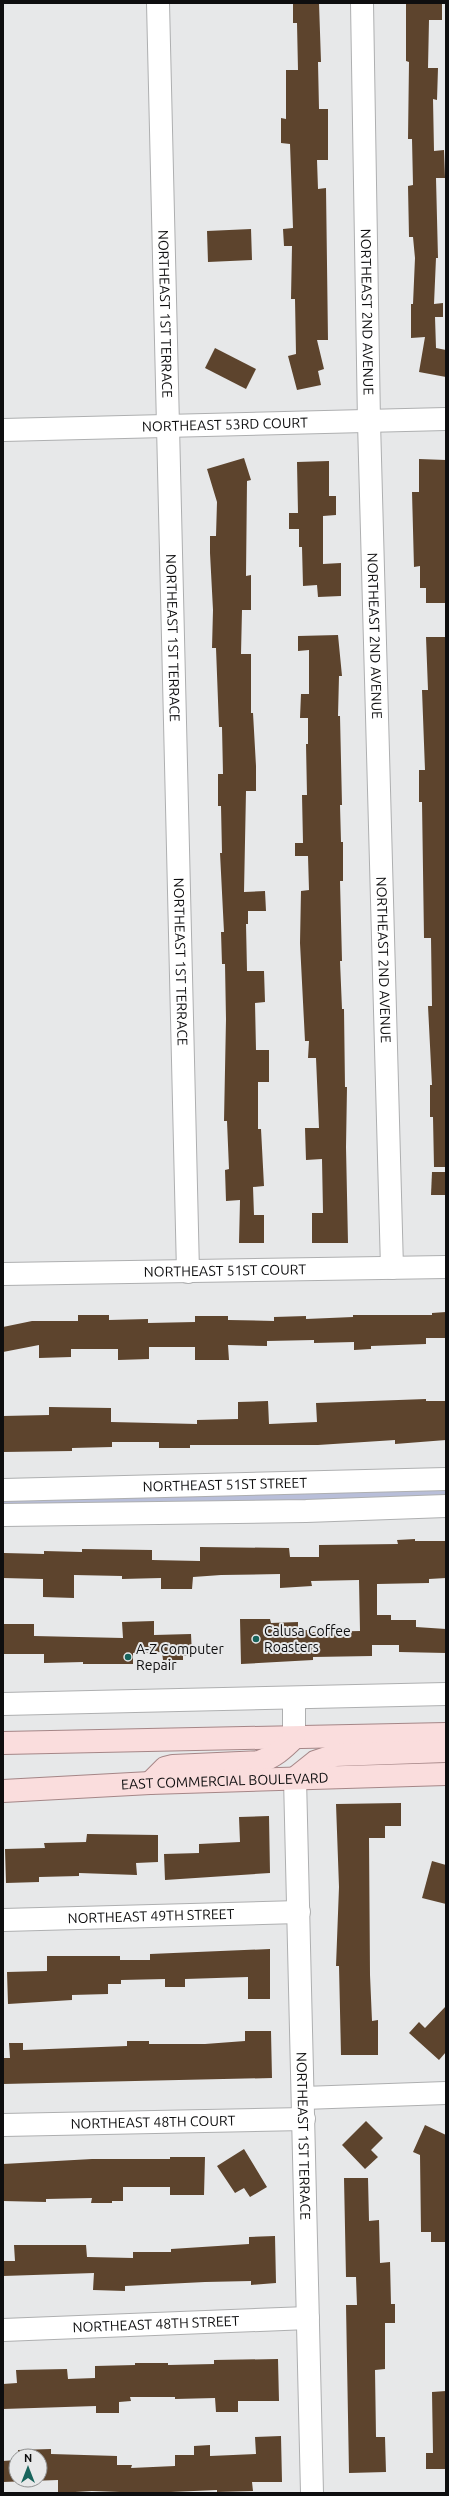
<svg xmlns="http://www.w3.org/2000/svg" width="449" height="2496" viewBox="0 0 449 2496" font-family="Ubuntu,sans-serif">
<rect width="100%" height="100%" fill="#e7e8e9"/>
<polygon fill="#b8bed9" points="446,1483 446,1499 3,1509 3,1495"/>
<g fill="#5d442d">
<polygon points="293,3 319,3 321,62 318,62 319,109 328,109 328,160 317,160 318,189 326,188 328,340 317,340 324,369 318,371 321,385 297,390 288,356 296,354 295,299 291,299 292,246 284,246 283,229 293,228 290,144 281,143 281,118 286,119 286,70 298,70 297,23 293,23"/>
<polygon points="406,3 442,3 442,20 429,20 428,68 438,68 437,100 433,99 434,151 444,150 445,178 436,178 438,258 436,258 434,304 443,303 443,317 435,317 436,348 446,350 446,377 419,372 425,337 411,338 411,304 413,304 415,258 413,237 409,237 408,186 413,185 412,139 408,139 409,62 406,61"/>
<polygon points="251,229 252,260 208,262 207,231"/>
<polygon points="215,348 256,369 246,389 205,368"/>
<polygon points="244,458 251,480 247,481 246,576 251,575 251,610 242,610 241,654 251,654 251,713 253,713 256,766 256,791 246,791 244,892 265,891 266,911 248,911 248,924 246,924 247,971 264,971 265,1002 255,1003 256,1050 269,1050 269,1082 258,1082 258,1129 261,1129 264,1186 253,1187 254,1215 264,1215 264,1243 239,1243 240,1200 226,1201 225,1170 229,1169 227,1121 224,1121 226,1019 225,964 222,964 221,932 224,932 220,853 222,853 221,806 218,806 218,774 223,774 222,727 219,727 216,648 212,648 213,610 210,553 210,536 216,536 217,502 207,469"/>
<polygon points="419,459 446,460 446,603 426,603 426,588 420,588 420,566 414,567 412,492 419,492"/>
<polygon points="329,461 329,496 336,496 336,515 323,516 323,564 341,563 341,596 318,597 317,585 303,586 302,547 299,547 299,529 289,529 289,513 298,513 297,462"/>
<polygon points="338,635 342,676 339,676 338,716 340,716 342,805 340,805 341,842 343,842 343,881 340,881 342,961 340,961 342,1009 344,1009 345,1087 347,1087 346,1147 348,1243 312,1243 312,1213 323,1213 322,1159 306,1160 305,1128 319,1128 316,1058 308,1058 309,1041 305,1041 300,943 301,891 309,890 308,856 295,856 295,843 303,843 302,795 307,795 306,744 308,744 308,718 300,718 301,694 309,694 309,650 298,651 298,636"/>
<polygon points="426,637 446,637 446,1167 434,1167 433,1117 430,1117 430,1085 432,1085 428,1006 432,1006 431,938 424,938 422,802 419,802 419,770 425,770 422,690 428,690"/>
<polygon points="432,1172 446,1172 446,1195 431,1195"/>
<polygon points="446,1312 446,1338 426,1338 426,1344 371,1346 371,1349 354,1350 354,1342 314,1343 314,1340 267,1341 267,1346 228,1345 229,1360 195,1360 195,1347 149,1347 149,1359 118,1360 118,1349 71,1349 71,1357 39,1358 39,1345 3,1352 3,1327 32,1321 78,1321 78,1315 109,1315 109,1320 148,1319 148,1323 195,1322 195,1316 228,1316 228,1320 274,1321 274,1317 306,1316 306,1319 353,1317 353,1315 432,1315 432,1313"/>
<polygon points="426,1399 426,1401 446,1401 446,1440 395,1444 395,1440 318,1445 190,1445 190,1448 159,1448 159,1442 112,1442 112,1447 72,1448 72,1451 3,1452 3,1416 49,1415 49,1407 111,1408 111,1422 197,1424 197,1420 238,1419 238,1402 268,1401 269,1424 317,1422 316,1403"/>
<polygon points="415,1539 415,1541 446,1541 446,1578 429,1579 429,1583 377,1584 377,1615 391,1615 391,1620 416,1620 416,1627 446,1629 446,1653 399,1652 399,1645 372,1645 372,1656 313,1657 313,1660 241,1664 240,1619 270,1619 271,1623 298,1622 298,1630 312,1630 312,1632 360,1631 359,1580 311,1581 312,1586 280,1588 280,1574 221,1575 193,1577 192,1589 161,1589 161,1578 122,1579 122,1576 74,1575 74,1598 43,1597 43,1579 3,1578 4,1553 44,1554 44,1551 82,1552 82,1549 152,1550 152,1560 200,1561 200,1547 289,1548 290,1557 319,1557 319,1545 398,1544 397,1540"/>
<polygon points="154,1621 154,1635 191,1634 192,1655 183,1656 183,1660 163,1660 162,1652 133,1653 133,1664 83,1664 83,1662 44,1663 44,1654 4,1654 4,1624 34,1624 34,1636 123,1638 122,1622"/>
<polygon points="401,1803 401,1826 385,1826 385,1838 369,1838 370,1975 372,2021 378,2020 378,2055 341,2055 339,1966 336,1966 339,1887 336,1804"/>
<polygon points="269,1816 270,1873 165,1880 164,1854 199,1853 199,1844 240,1842 239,1817"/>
<polygon points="87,1834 158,1835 158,1862 136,1863 137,1875 79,1873 79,1876 39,1877 39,1882 6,1883 5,1849 45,1848 44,1843 86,1842"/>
<polygon points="432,1861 446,1865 446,1904 422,1898"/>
<polygon points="270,1949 270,1999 248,1999 248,1977 185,1979 185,1987 165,1987 165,1979 121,1980 121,1984 108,1984 108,1994 72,1995 72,2000 8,2004 7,1972 47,1971 47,1956 120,1956 120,1960 150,1960 150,1954"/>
<polygon points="446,2006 446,2052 439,2060 409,2033 419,2022 425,2028"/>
<polygon points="245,2031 271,2031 272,2078 3,2084 3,2058 10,2058 9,2043 23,2043 23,2050 127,2046 127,2041 149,2041 149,2044 205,2044 245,2041"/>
<polygon points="366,2121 383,2138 371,2150 378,2157 365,2169 342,2145"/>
<polygon points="425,2125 446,2135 446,2242 431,2242 431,2232 421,2232 420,2155 413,2152"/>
<polygon points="244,2149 267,2187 250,2197 244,2188 235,2193 217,2166"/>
<polygon points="170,2157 205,2157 204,2195 170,2195 170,2187 123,2187 123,2201 112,2201 112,2203 91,2203 92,2198 46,2199 46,2202 3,2201 3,2164 92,2159 170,2159"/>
<polygon points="344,2178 368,2178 369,2221 379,2220 380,2263 390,2262 391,2304 395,2304 395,2323 385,2323 385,2369 375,2370 376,2437 385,2437 386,2472 349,2473 346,2305 357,2305 356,2277 346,2277"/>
<polygon points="275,2236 276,2283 251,2285 251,2281 205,2282 125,2286 125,2291 93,2290 94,2273 3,2276 3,2261 15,2261 14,2245 86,2245 87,2257 133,2258 133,2252 171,2252 171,2249 249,2244 249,2237"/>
<polygon points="278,2359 279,2401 238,2401 238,2412 216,2412 215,2398 175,2399 175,2397 130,2397 131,2401 119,2402 119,2413 96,2413 96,2406 3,2409 3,2384 17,2383 16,2370 67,2369 68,2379 95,2378 95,2366 135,2365 135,2363 168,2363 168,2365 214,2364 214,2360"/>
<polygon points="446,2391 446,2469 426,2469 426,2453 433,2453 432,2392"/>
<polygon points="281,2436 282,2482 252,2482 253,2491 217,2492 217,2490 148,2493 92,2491 58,2493 58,2480 3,2482 3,2461 16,2460 16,2480 40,2480 40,2456 18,2456 18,2450 51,2449 51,2454 117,2456 117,2465 132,2465 131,2468 175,2466 175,2455 194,2455 194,2446 210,2445 210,2456 256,2454 255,2437"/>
</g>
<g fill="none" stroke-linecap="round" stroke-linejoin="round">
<g stroke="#aeafb0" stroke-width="24">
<g id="minor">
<path id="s1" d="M158,3L188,1272"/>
<path id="s2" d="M362,3L369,422L392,1268"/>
<path id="s3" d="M3,430L446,419"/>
<path id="s4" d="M3,1274L446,1267"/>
<path id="s5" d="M3,1490L446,1479"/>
<polyline points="3,1515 306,1511 446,1506"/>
<polyline points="294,1698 294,1738"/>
<polyline points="3,1704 446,1694"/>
<path id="s6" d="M295,1778L312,2493"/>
<path id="s7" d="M3,1920L299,1912"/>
<polyline points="303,2098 446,2093"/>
<path id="s8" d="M3,2125L304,2119"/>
<path id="s9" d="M3,2330L308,2318"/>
</g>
</g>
<g stroke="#a58687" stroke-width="24">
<g id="major">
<polyline points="3,1743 446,1734"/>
<polyline points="295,1778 315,1762 336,1755 446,1751"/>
<path d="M150,1783L165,1768L173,1766L259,1762C274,1757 283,1749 294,1738"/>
<path id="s10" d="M3,1791L150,1783L446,1774"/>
</g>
</g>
<use href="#minor" stroke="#fff" stroke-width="22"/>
<use href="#major" stroke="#fadddd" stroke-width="22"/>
</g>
<g fill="#18645c" stroke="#e7e8e9" stroke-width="1.5">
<circle cx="256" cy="1639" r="4"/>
<circle cx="128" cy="1657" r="4"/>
</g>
<g text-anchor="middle" stroke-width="4" stroke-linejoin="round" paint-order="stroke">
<g font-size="14" fill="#0e0e0f" stroke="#e7e8e9">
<text dy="5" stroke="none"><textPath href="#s2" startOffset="309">NORTHEAST 2ND AVENUE</textPath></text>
<text dy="5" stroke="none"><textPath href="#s1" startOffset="311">NORTHEAST 1ST TERRACE</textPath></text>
<text dy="5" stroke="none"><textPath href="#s3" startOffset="222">NORTHEAST 53RD COURT</textPath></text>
<text dy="5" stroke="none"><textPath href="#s2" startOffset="633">NORTHEAST 2ND AVENUE</textPath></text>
<text dy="5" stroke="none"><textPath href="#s1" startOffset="635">NORTHEAST 1ST TERRACE</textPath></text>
<text dy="5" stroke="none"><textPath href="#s2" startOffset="957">NORTHEAST 2ND AVENUE</textPath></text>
<text dy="5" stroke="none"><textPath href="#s1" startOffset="959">NORTHEAST 1ST TERRACE</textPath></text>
<text dy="5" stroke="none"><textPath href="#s4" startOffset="222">NORTHEAST 51ST COURT</textPath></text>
<text dy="5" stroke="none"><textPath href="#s5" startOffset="222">NORTHEAST 51ST STREET</textPath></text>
<text dy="5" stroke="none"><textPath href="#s10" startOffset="222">EAST COMMERCIAL BOULEVARD</textPath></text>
<text dy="5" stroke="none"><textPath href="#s7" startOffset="148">NORTHEAST 49TH STREET</textPath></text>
<text dy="5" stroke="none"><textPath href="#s8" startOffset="150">NORTHEAST 48TH COURT</textPath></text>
<text dy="5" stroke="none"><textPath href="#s6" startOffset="358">NORTHEAST 1ST TERRACE</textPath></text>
<text dy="5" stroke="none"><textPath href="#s9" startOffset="153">NORTHEAST 48TH STREET</textPath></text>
</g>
<g font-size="14" fill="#0e0e0f" stroke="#e7e8e9" text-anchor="start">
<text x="264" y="1636">Calusa Coffee<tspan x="264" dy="16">Roasters</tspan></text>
<text x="136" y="1654">A-Z Computer<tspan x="136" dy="16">Repair</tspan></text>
</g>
</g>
<rect width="449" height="2496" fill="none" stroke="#0e0e0f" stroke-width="8"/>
<g transform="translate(28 2468)"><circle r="19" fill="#e7e8e9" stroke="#909192"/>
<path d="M0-3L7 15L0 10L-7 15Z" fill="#18645c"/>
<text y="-6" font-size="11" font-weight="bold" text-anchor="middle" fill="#0e0e0f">N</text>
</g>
</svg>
